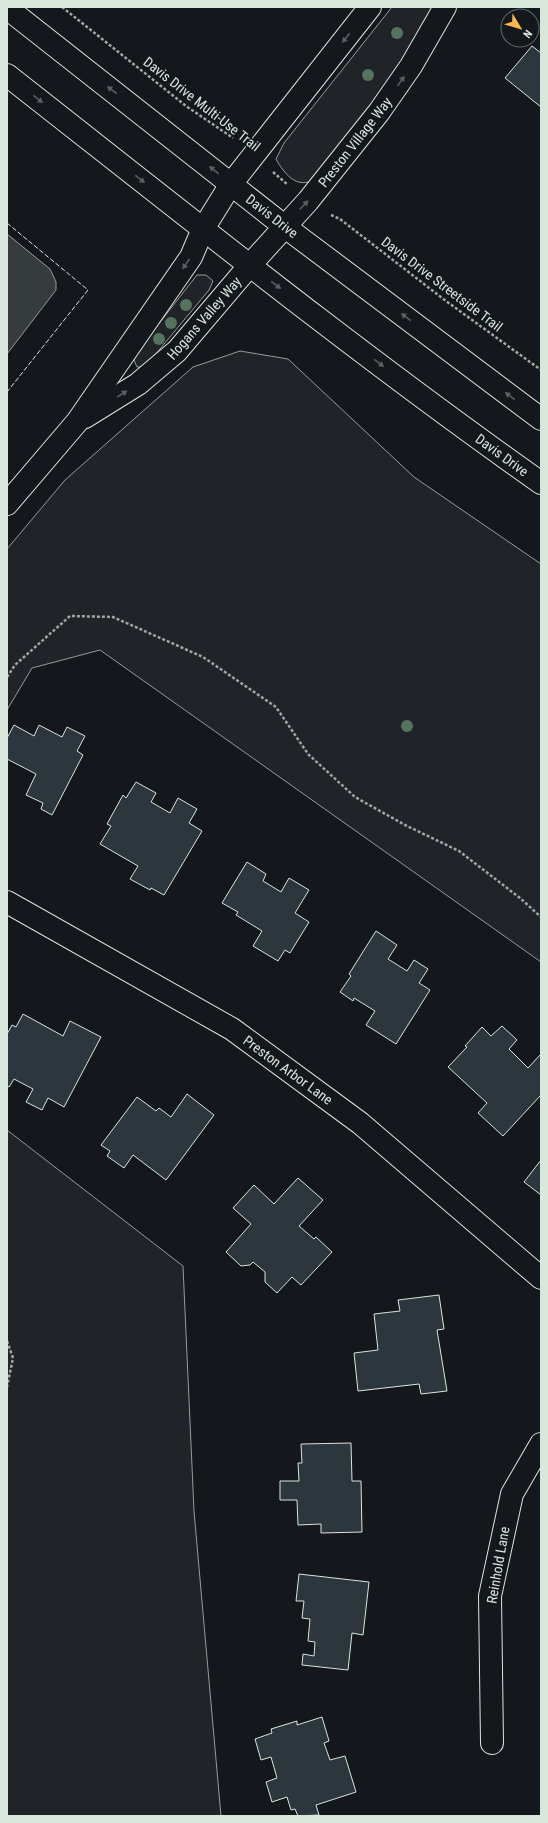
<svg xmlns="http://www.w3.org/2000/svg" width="548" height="1823" viewBox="0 0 548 1823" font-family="'Roboto Condensed',sans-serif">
<rect width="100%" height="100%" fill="#14181c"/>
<g fill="#202428" stroke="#939e99">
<path d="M392,7H436L414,49L320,172C317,175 312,181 308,182C293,186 282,170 276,159L284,143Z"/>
<polygon points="197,275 206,275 213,281 209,290 145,367 137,367 134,360 135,354"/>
<polygon points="240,351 288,359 414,477 541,564 541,962 100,650 32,668 7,710 7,549 65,480 193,367"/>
<polygon points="7,1130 183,1266 194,1511 221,1816 7,1816"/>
</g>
<polygon fill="#363b3e" stroke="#939e99" points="7,234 50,269 56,282 56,290 7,354"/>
<g fill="#2c363c" stroke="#d8e6dc">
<polygon points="532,46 541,53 541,107 505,78"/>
<polygon points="14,725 34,736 39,725 62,737 67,727 85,736 77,751 83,755 52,815 41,809 43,803 26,795 36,774 7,759 7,738"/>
<polygon points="136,782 156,793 151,802 170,813 178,798 197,809 189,823 202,831 164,895 151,888 150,890 130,879 138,866 100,844 111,826 107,824 123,795 126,798"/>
<polygon points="247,862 266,874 263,881 281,892 289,878 309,890 295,913 309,922 290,953 285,950 278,961 253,946 262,931 236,915 238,912 222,903"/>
<polygon points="376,931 397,945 388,959 407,971 414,960 428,969 419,983 430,990 396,1044 366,1025 375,1011 354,998 353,1001 340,992 351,976 349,974"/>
<polygon points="23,1014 63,1036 70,1021 101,1037 64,1107 48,1098 42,1110 26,1102 33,1089 14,1079 9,1087 7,1086 7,1034 12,1025 16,1027"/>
<polygon points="502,1026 517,1040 509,1049 528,1068 540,1055 541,1056 541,1095 503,1136 478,1113 487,1103 448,1067 467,1047 465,1046 482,1027 491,1036"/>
<polygon points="187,1094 214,1115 166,1180 133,1155 124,1168 107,1156 110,1151 101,1145 137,1097 156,1111 159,1108 171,1117"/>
<polygon points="541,1160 541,1195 524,1182"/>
<polygon points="298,1178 323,1200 299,1226 314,1239 316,1237 332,1252 301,1285 292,1277 277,1293 265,1282 265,1272 253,1262 250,1265 241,1266 226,1252 251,1224 233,1208 254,1185 274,1204"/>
<polygon points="439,1295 444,1329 437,1330 447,1391 421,1394 419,1384 358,1391 354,1353 378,1350 374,1314 400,1311 398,1300"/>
<polygon points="351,1443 352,1481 361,1481 362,1532 321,1533 321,1524 298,1525 297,1500 280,1500 280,1481 299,1481 298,1463 302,1463 301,1444"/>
<polygon points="299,1574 369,1582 363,1635 352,1633 348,1670 302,1665 303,1654 314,1656 315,1642 308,1641 310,1619 302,1618 304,1601 296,1601"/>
<polygon points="322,1717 329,1741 324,1743 330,1760 345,1756 356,1792 316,1805 319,1815 298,1816 295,1809 291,1810 287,1797 272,1802 266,1782 277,1778 271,1757 261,1760 255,1739 272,1733 271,1729 297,1721 297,1725"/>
</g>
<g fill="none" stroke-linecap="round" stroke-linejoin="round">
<g stroke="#d8e6dc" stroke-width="24">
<g id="minor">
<polyline points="85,417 138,384 177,351 250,265 308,201 379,112 411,66 445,7"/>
<polyline points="7,504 77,422 191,257 203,229 231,184 370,7"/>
<polyline points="7,902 232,1029 360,1123 541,1278"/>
<polyline points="492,1743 490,1596 512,1494 541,1444"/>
</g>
</g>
<g stroke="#d8e6dc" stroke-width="24">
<g id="major">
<polyline points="7,8 284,226 541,419"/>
<path d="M7,75C183,213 358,354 541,483"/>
</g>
</g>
<g stroke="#9da8a2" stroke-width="2.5" stroke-dasharray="3 2" stroke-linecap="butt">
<polyline points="62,7 186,106 233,138"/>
<polyline points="273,172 288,185"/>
<polyline points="331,215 340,219 446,301 541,370"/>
<polyline points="7,677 15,665 70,616 113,617 203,657 276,707 308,754 355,797 405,825 459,851 520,898 541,917"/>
<polyline points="7,1341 13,1358 7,1387"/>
</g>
<use href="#minor" stroke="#14181c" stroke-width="22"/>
<use href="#major" stroke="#14181c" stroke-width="22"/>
<polyline stroke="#d8e6dc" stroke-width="1" stroke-dasharray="5 2" stroke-linecap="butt" points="7,223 88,290 7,392"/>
</g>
<g fill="#55745f">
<circle cx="397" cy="33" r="6"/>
<circle cx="368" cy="75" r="6"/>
<circle cx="186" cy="305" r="6"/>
<circle cx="171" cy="323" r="6"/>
<circle cx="159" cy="339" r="6"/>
<circle cx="407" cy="726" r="6"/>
</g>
<defs><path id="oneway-solid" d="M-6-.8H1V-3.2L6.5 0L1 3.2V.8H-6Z"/></defs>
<g fill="#59605f">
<use href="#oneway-solid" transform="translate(346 38) rotate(128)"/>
<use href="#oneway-solid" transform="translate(401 81) rotate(-55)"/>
<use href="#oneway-solid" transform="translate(112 90) rotate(-142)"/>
<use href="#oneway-solid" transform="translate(38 99) rotate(38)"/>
<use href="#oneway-solid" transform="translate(214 170) rotate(-141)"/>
<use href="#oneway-solid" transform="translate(140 179) rotate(38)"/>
<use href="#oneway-solid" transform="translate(304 205) rotate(-46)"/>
<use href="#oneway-solid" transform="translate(186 264) rotate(124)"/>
<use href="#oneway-solid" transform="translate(276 285) rotate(37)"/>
<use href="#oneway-solid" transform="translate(406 317) rotate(-143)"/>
<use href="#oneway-solid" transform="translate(379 363) rotate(37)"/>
<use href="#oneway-solid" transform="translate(122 394) rotate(-32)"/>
<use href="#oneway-solid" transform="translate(510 396) rotate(-143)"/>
</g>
<g text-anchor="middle" stroke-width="3" stroke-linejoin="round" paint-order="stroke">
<g font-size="14" fill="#d8e6dc" stroke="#14181c">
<text transform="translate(202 104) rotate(38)" y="5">Davis Drive Multi-Use Trail</text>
<text transform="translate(355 142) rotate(-52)" y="5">Preston Village Way</text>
<text transform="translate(272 216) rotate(38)" y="5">Davis Drive</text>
<text transform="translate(442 284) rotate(37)" y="5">Davis Drive Streetside Trail</text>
<text transform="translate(204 318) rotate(-49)" y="5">Hogans Valley Way</text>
<text transform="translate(502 455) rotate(36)" y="5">Davis Drive</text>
<text transform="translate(288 1070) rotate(36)" y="5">Preston Arbor Lane</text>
<text transform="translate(498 1565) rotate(-80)" y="5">Reinhold Lane</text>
</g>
</g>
<rect width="548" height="1823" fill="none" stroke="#d8e6dc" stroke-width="16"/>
<g transform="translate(520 28) rotate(128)"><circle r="19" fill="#14181c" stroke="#626a69"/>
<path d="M0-3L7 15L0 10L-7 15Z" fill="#ffb74d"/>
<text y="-6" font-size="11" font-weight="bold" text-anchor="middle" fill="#d8e6dc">N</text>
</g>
</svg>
